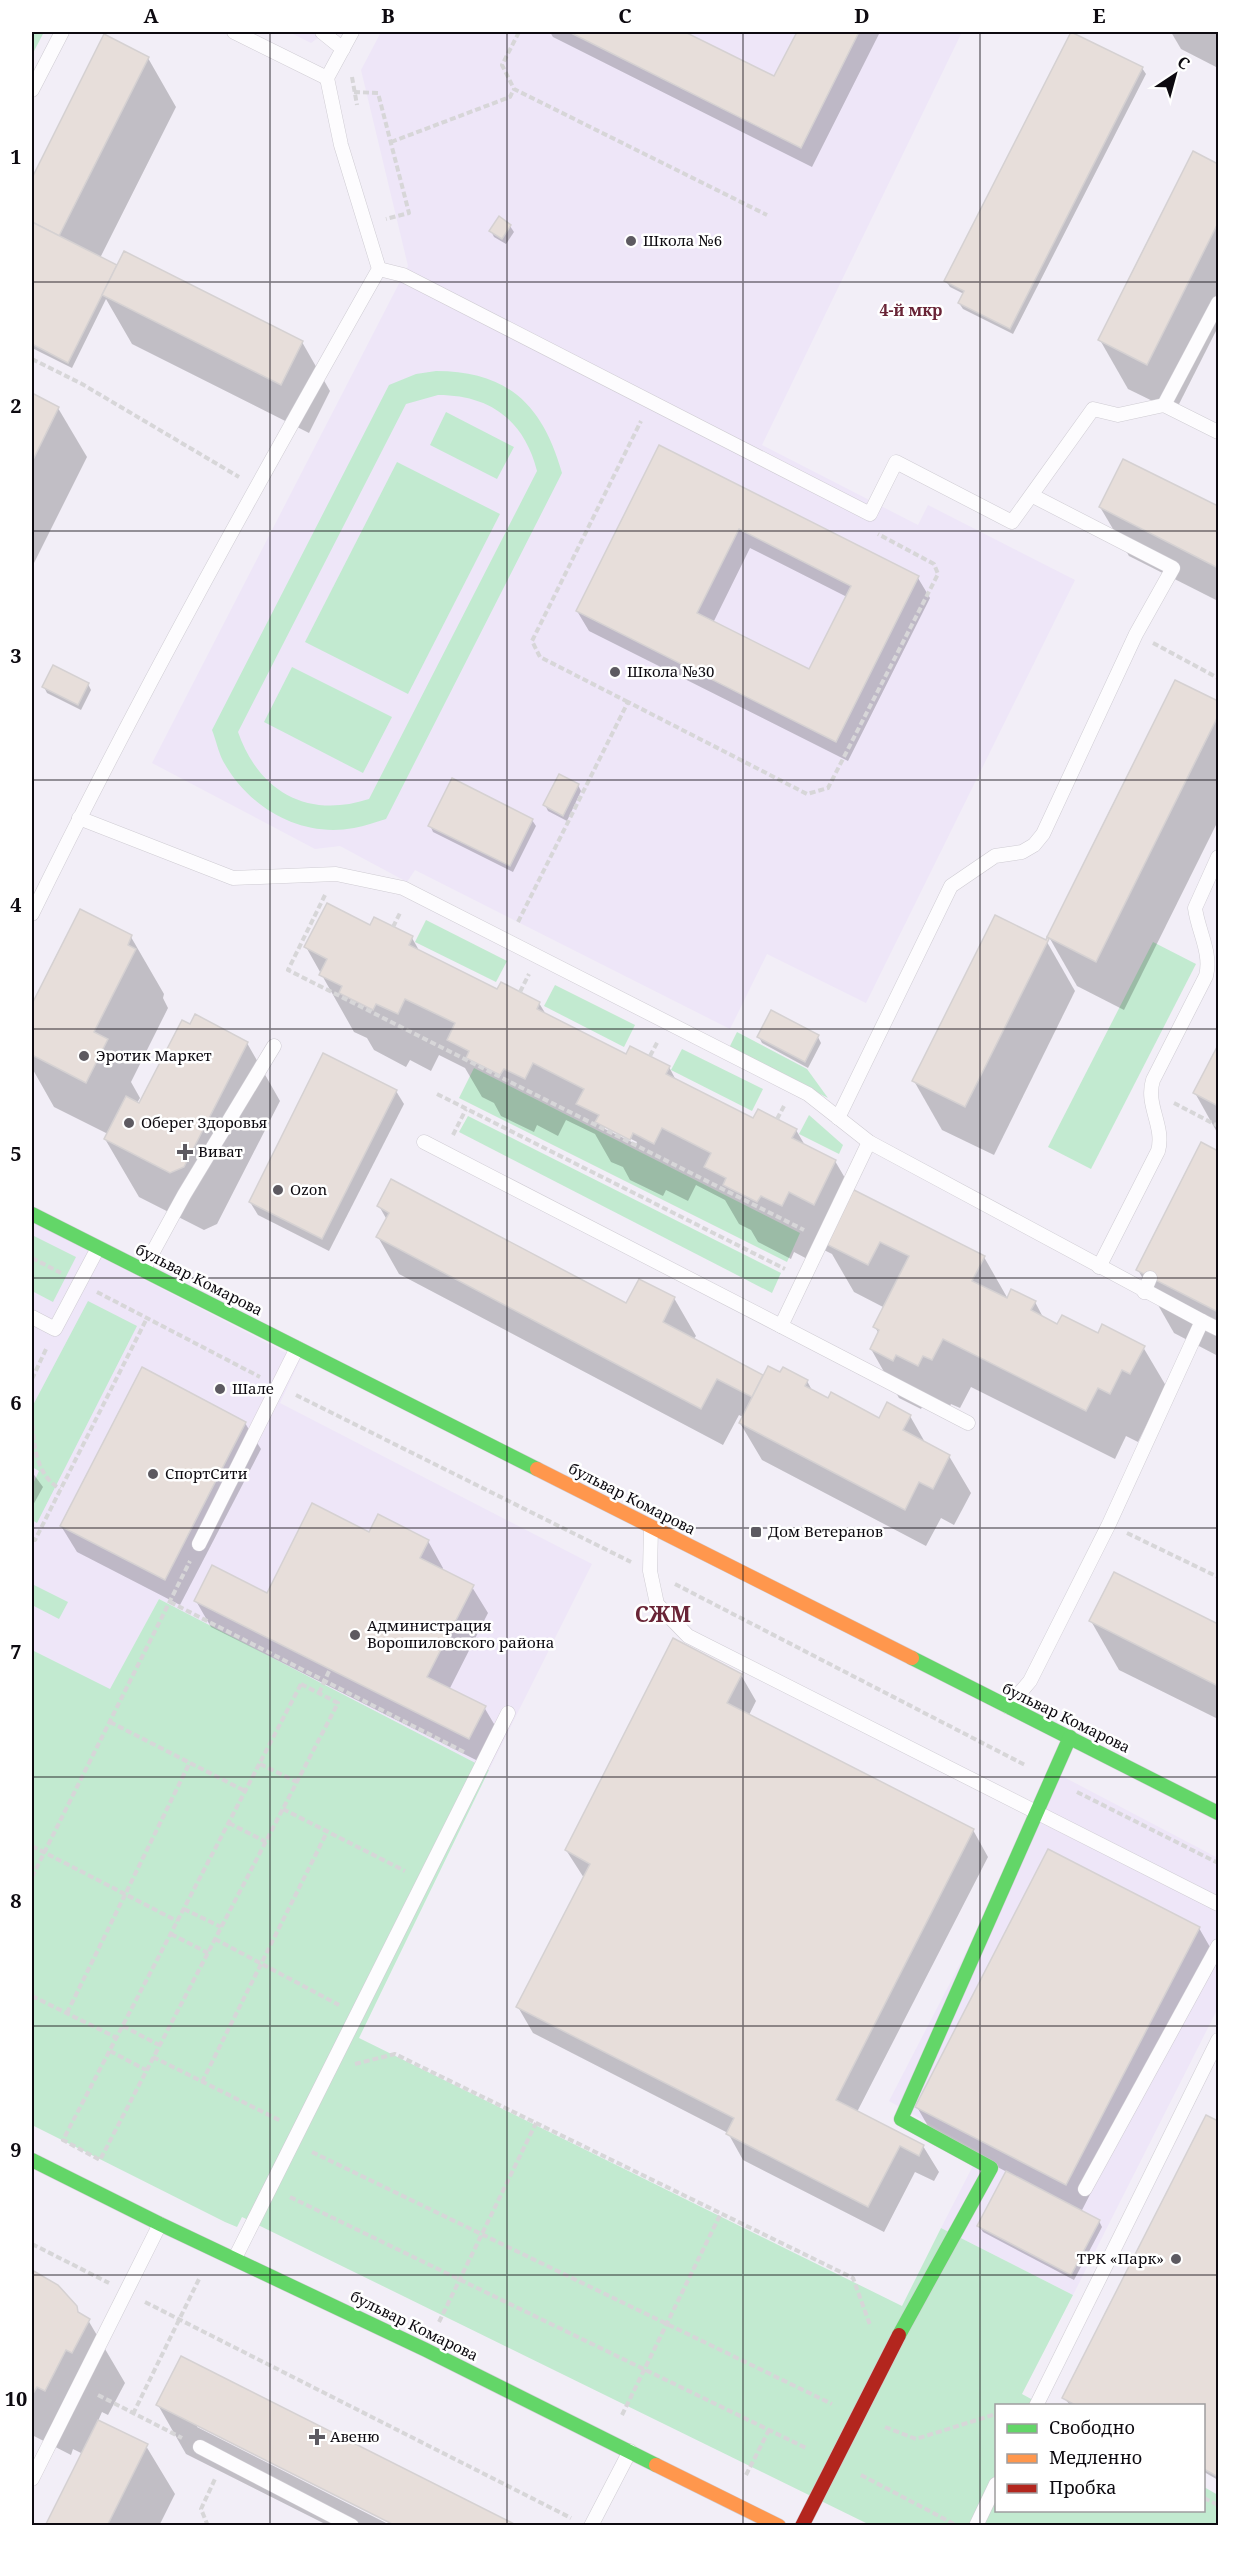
<svg xmlns="http://www.w3.org/2000/svg" width="1250" height="2557" viewBox="0 0 1250 2557" font-family="'Noto Serif',serif">
<rect width="100%" height="100%" fill="#f2eef7"/>
<g fill="#eee6f8">
<polygon points="289,32 325,32 311,43"/>
<polygon points="381,32 962,32 762,445 918,525 928,505 1075,580 866,1003 767,954 730,1029 415,870 407,882 340,846 315,849 152,763 408,266 361,70"/>
<polygon points="32,1222 300,1360 280,1403 592,1564 489,1770 159,1599 110,1690 32,1650"/>
<polygon points="1058,1774 1218,1858 1218,2008 1073,2295 941,2228 980,2152 889,2101"/>
</g>
<g fill="#c2ead0" fill-rule="evenodd">
<polygon points="32,32 44,32 32,55"/>
<path d="M436,371C509,371 543,406 562,473L386,819C375,822 365,826 354,828C300,838 249,808 223,761C218,751 216,740 212,730L389,385L416,374ZM438,395C490,395 524,420 537,471L369,799C308,819 259,792 238,732L406,404Z"/>
<polygon points="446,412 514,447 497,479 430,445"/>
<polygon points="397,462 500,514 408,694 305,642"/>
<polygon points="292,667 392,717 363,773 264,722"/>
<polygon points="426,920 507,961 496,982 415,942"/>
<polygon points="1153,942 1196,964 1091,1169 1048,1147"/>
<polygon points="555,985 635,1025 624,1047 544,1006"/>
<polygon points="737,1032 807,1069 828,1098 729,1048"/>
<polygon points="682,1049 763,1089 752,1111 671,1070"/>
<polygon points="474,1068 800,1233 787,1262 459,1098"/>
<polygon points="809,1115 843,1145 839,1154 799,1134"/>
<polygon points="468,1116 781,1273 772,1293 459,1132"/>
<polygon points="32,1235 76,1257 53,1302 32,1291"/>
<polygon points="88,1301 137,1326 37,1523 32,1520 32,1486 39,1471 32,1467 32,1407"/>
<polygon points="32,1584 68,1602 59,1619 32,1605"/>
<polygon points="159,1599 489,1770 359,2038 902,2306 941,2228 1073,2295 1022,2394 1042,2405 996,2406 996,2510 1204,2510 1204,2487 1218,2495 1218,2525 870,2525 242,2217 237,2227 225,2222 32,2125 32,1650 110,1689"/>
</g>
<g fill="#0003" fill-rule="evenodd">
<polygon points="550,32 681,32 775,78 799,32 880,32 812,167 553,37"/>
<polygon points="1171,32 1218,32 1218,68 1181,49"/>
<polygon points="105,36 148,58 176,107 100,258 302,342 330,391 309,433 132,344 106,299 72,368 32,348 32,182"/>
<polygon points="1142,68 1146,74 1013,334 963,309 959,303 964,294 950,287 946,281"/>
<polygon points="1193,153 1218,166 1218,327 1175,412 1128,389 1100,340"/>
<polygon points="510,226 514,232 506,244 494,237 491,231"/>
<polygon points="32,395 58,408 87,457 32,567"/>
<path d="M659,447L918,578L930,598L848,761L589,631L577,611ZM750,548L847,597L810,671L713,623Z"/>
<polygon points="1124,461 1218,508 1218,601 1129,556 1100,507"/>
<polygon points="1176,682 1218,703 1218,821 1124,1010 1077,986 1049,937"/>
<polygon points="88,684 91,690 81,710 47,693 44,687"/>
<polygon points="578,785 581,791 567,821 548,811 545,805"/>
<polygon points="532,820 536,826 513,872 433,832 430,825"/>
<polygon points="80,911 131,937 164,994 163,998 168,1008 131,1082 140,1098 137,1103 140,1105 247,1043 280,1101 217,1224 204,1230 139,1197 105,1139 108,1134 54,1107 32,1068 32,1007"/>
<path d="M370,927L412,938L420,952L498,991L539,1003L547,1016L627,1056L669,1067L677,1082L754,1120L796,1130L806,1147L835,1161L852,1190L984,1257L1008,1299L1035,1302L1044,1319L1058,1326L1143,1347L1172,1396L1150,1418L1138,1442L1126,1436L1115,1459L971,1387L960,1408L951,1404L946,1414L924,1403L921,1409L899,1398L871,1349L879,1334L875,1327L885,1308L854,1292L832,1254L822,1249L815,1263L794,1252L791,1259L758,1242L751,1230L739,1224L725,1200L696,1185L688,1201L666,1190L663,1196L630,1180L623,1167L611,1162L595,1134L566,1120L558,1136L537,1125L534,1132L501,1116L494,1103L482,1097L465,1068L439,1055L431,1071L410,1060L406,1067L374,1050L367,1038L354,1032L306,947ZM605,1126L637,1142L636,1144L605,1129Z"/>
<polygon points="1047,942 1075,991 994,1155 942,1130 914,1081"/>
<polygon points="759,1037 818,1037 821,1043 808,1068 762,1043"/>
<polygon points="1218,1048 1218,1134 1195,1093"/>
<polygon points="396,1091 404,1104 329,1251 258,1215 250,1202"/>
<polygon points="1202,1144 1218,1153 1218,1356 1174,1333 1138,1270"/>
<polygon points="379,1206 627,1305 674,1298 696,1336 693,1340 764,1377 781,1374 807,1381 813,1392 880,1420 910,1416 926,1444 949,1456 971,1493 954,1525 941,1518 926,1546 762,1460 740,1423 743,1417 739,1415 723,1445 399,1274 378,1237 387,1220"/>
<polygon points="245,1423 261,1449 180,1605 77,1552 61,1526"/>
<polygon points="32,1472 43,1487 32,1507"/>
<polygon points="370,1534 428,1541 443,1568 442,1571 472,1587 488,1613 449,1690 484,1707 500,1734 484,1764 211,1627 196,1601 268,1595"/>
<polygon points="1115,1574 1218,1626 1218,1719 1119,1670 1091,1621"/>
<polygon points="741,1675 756,1701 749,1715 973,1830 988,1857 857,2112 923,2146 939,2172 934,2181 915,2172 884,2232 743,2160 728,2133 533,2033 518,2007 584,1878 566,1850"/>
<polygon points="1199,1928 1214,1954 1081,2212 1099,2221 1102,2227 1074,2280 983,2232 979,2226 1007,2172 932,2133 917,2107"/>
<polygon points="1207,2117 1218,2123 1218,2480 1204,2472 1204,2406 1071,2406 1064,2398"/>
<polygon points="32,2272 57,2286 80,2315 88,2320 125,2383 108,2415 102,2412 98,2421 146,2446 175,2494 159,2526 47,2526 83,2454 73,2449 71,2455 32,2435"/>
<polygon points="158,2405 197,2424 197,2427 392,2526 329,2526 186,2454"/>
</g>
<g fill="#e7deda" stroke="#d5d1d2" stroke-width="1.5" fill-rule="evenodd">
<polygon points="569,32 685,32 774,76 797,32 859,32 801,148"/>
<polygon points="1071,32 1143,67 1010,329 958,303 964,291 944,281"/>
<polygon points="104,34 149,57 59,236 32,222 32,178"/>
<polygon points="1193,151 1218,164 1218,223 1147,365 1098,340"/>
<polygon points="499,216 511,225 502,239 489,231"/>
<polygon points="32,222 117,265 68,363 32,344"/>
<polygon points="124,251 303,341 281,385 102,295"/>
<polygon points="32,393 59,407 32,462"/>
<path d="M659,445L919,576L836,742L576,611ZM739,529L851,586L809,669L697,613Z"/>
<polygon points="1123,459 1218,506 1218,568 1099,507"/>
<polygon points="53,665 89,683 78,705 42,687"/>
<polygon points="1175,680 1218,701 1218,716 1096,962 1047,937"/>
<polygon points="559,774 579,784 563,816 543,805"/>
<polygon points="452,778 533,819 510,866 428,826"/>
<polygon points="327,903 370,925 374,917 413,936 409,945 497,989 501,982 540,1002 537,1009 626,1054 630,1046 670,1066 666,1074 753,1118 758,1109 797,1129 792,1138 836,1160 814,1205 789,1192 782,1206 761,1196 757,1202 723,1185 726,1178 704,1167 711,1153 662,1128 654,1144 633,1133 630,1140 595,1122 599,1115 576,1104 584,1089 533,1063 525,1079 504,1069 500,1075 466,1058 469,1051 447,1040 455,1023 405,999 398,1014 376,1004 373,1010 339,993 342,986 319,975 327,959 304,947"/>
<polygon points="80,909 132,935 128,945 136,949 94,1032 108,1039 86,1083 32,1055 32,1004"/>
<polygon points="995,915 1046,940 1047,937 1049,939 965,1107 912,1081"/>
<polygon points="771,1010 819,1035 805,1062 757,1037"/>
<polygon points="195,1014 248,1042 184,1167 170,1173 104,1139 126,1096 139,1103 182,1020 190,1024"/>
<polygon points="1218,1045 1218,1106 1193,1093"/>
<polygon points="323,1053 397,1090 322,1239 249,1202"/>
<polygon points="1201,1142 1218,1151 1218,1312 1136,1270"/>
<polygon points="391,1179 626,1303 639,1279 675,1297 663,1322 763,1375 752,1397 717,1379 701,1409 376,1237 389,1213 377,1206"/>
<polygon points="852,1189 985,1256 972,1281 1007,1298 1011,1289 1036,1301 1031,1310 1057,1324 1062,1315 1098,1333 1102,1324 1145,1346 1130,1374 1122,1370 1110,1394 1098,1388 1086,1411 943,1339 932,1360 923,1356 918,1366 896,1355 893,1361 870,1349 879,1330 873,1327 909,1256 880,1242 868,1265 824,1243"/>
<polygon points="768,1366 780,1372 783,1367 808,1380 805,1386 828,1398 831,1392 879,1418 887,1402 911,1415 903,1430 950,1455 933,1489 919,1482 905,1510 739,1423"/>
<polygon points="142,1367 246,1422 165,1580 60,1526"/>
<polygon points="312,1503 369,1532 378,1514 429,1540 420,1558 474,1585 427,1677 486,1706 469,1739 194,1601 212,1565 267,1593"/>
<polygon points="1114,1572 1218,1624 1218,1686 1089,1621"/>
<polygon points="673,1638 742,1674 727,1703 974,1829 836,2100 924,2145 919,2156 900,2146 868,2207 726,2134 734,2118 516,2007 590,1864 565,1850"/>
<polygon points="1048,1849 1200,1927 1066,2185 915,2107"/>
<polygon points="1206,2115 1218,2121 1218,2477 1204,2469 1204,2406 1077,2406 1062,2398"/>
<polygon points="1006,2171 1100,2220 1071,2275 977,2226"/>
<polygon points="32,2270 58,2285 77,2306 78,2312 90,2319 72,2353 66,2350 45,2391 37,2387 34,2392 32,2391"/>
<polygon points="181,2356 518,2526 396,2526 156,2405"/>
<polygon points="98,2420 148,2444 107,2526 45,2526"/>
</g>
<g fill="none" stroke-linecap="round" stroke-linejoin="round">
<g stroke="#cfccd3" stroke-width="15">
<g id="lane">
<polyline points="234,32 327,78"/>
<polyline points="322,32 343,49"/>
<polyline points="32,90 62,32"/>
<polyline points="379,269 403,275 870,514 896,462 1012,522 1093,409 1118,415 1164,405 1218,432"/>
<polyline points="1164,405 1218,303"/>
<polyline points="79,818 233,878 336,874 403,888 808,1094 869,1142 1202,1321 1109,1524 1030,1681 1008,1707"/>
<path d="M32,914C139,695 259,481 379,269L341,145L327,78L352,32"/>
<polyline points="838,1118 951,886 995,856 1022,852 1034,845 1043,834 1136,634 1173,568 1033,496"/>
<polyline points="424,1142 781,1326"/>
<polyline points="869,1142 781,1326 968,1423"/>
<path d="M1099,1267L1158,1151C1165,1126 1145,1105 1153,1080L1206,976C1212,953 1198,931 1195,908L1218,857"/>
<polyline points="143,1270 184,1195 274,1046"/>
<polyline points="1144,1292 1150,1278"/>
<polyline points="32,1317 55,1329 98,1248"/>
<polyline points="1202,1321 1218,1329"/>
<polyline points="651,1529 650,1571 657,1604 688,1636 1218,1904"/>
<polyline points="199,1544 297,1348"/>
<polyline points="1085,2189 1218,1946"/>
<polyline points="235,2258 508,1713"/>
<polyline points="1036,2406 1218,2040"/>
<polyline points="200,2447 352,2526"/>
<polyline points="32,2479 160,2224"/>
<polyline points="591,2526 630,2451"/>
<polyline points="976,2526 996,2484"/>
</g>
</g>
<g stroke="#cfccd3" stroke-width="15">
<g id="fast">
<polyline points="32,1214 537,1469"/>
<polyline points="912,1658 1218,1813"/>
<polyline points="32,2160 160,2224 426,2350 656,2465"/>
<polyline points="899,2335 991,2168 901,2119 1070,1737"/>
</g>
</g>
<g stroke="#cfccd3" stroke-width="15">
<g id="slow">
<polyline points="537,1469 912,1658"/>
<polyline points="656,2465 779,2526"/>
</g>
</g>
<g stroke="#cfccd3" stroke-width="15">
<polyline id="jam" points="802,2526 899,2335"/>
</g>
<g stroke="#d7d6d8" stroke-width="4" stroke-dasharray="6 3" stroke-linecap="butt">
<polyline points="519,32 502,65 514,89 767,215"/>
<polyline points="352,77 357,105"/>
<polyline points="354,92 378,93 409,213 386,219"/>
<polyline points="391,142 510,97 514,89"/>
<polyline points="32,359 82,384 239,477"/>
<polyline points="1153,643 1218,678"/>
<polyline points="628,702 540,657 532,641 641,421"/>
<polyline points="325,895 288,970 804,1230"/>
<polyline points="518,922 628,702 807,794 828,788 938,574 934,564 878,534"/>
<polyline points="393,927 401,911"/>
<polyline points="520,992 529,974"/>
<polyline points="650,1056 658,1041"/>
<polyline points="437,1094 785,1269"/>
<polyline points="1174,1103 1218,1126"/>
<polyline points="777,1119 784,1106"/>
<polyline points="453,1135 466,1109"/>
<polyline points="32,1258 61,1273"/>
<polyline points="97,1292 260,1377"/>
<polyline points="32,1379 47,1347"/>
<polyline points="296,1395 631,1562"/>
<path d="M32,1416C34,1443 34,1473 60,1489"/>
<polyline points="1127,1533 1218,1577"/>
<polyline points="32,1538 35,1540 147,1318"/>
<polyline points="675,1584 1025,1765"/>
<polyline points="170,1602 466,1753"/>
<polygon points="301,1684 338,1703 100,2160 63,2140"/>
<polyline points="319,1693 330,1669"/>
<polyline points="110,1722 245,1791"/>
<polyline points="260,1764 297,1782"/>
<polyline points="1077,1792 1218,1863"/>
<polyline points="283,1809 405,1871"/>
<polyline points="229,1823 266,1842"/>
<polyline points="32,1846 177,1921"/>
<polyline points="32,1877 190,1561"/>
<polyline points="184,1909 221,1927"/>
<polyline points="171,1934 208,1953"/>
<polyline points="215,1939 339,2005"/>
<polyline points="32,1996 117,2038"/>
<polyline points="67,2013 190,1762"/>
<polyline points="123,2026 159,2045"/>
<polyline points="110,2051 146,2070"/>
<polyline points="153,2057 281,2121"/>
<polyline points="355,2064 395,2054 853,2278 870,2325"/>
<polyline points="202,2082 327,1832"/>
<polyline points="312,2152 832,2404"/>
<polyline points="290,2197 806,2448"/>
<polyline points="32,2244 109,2283"/>
<polyline points="145,2302 571,2518"/>
<polyline points="439,2322 536,2123"/>
<polyline points="98,2395 182,2438"/>
<polyline points="133,2414 200,2277"/>
<polyline points="622,2415 721,2213"/>
<polyline points="885,2427 916,2439 996,2414"/>
<polyline points="746,2475 769,2430"/>
<polyline points="861,2475 956,2525"/>
<polyline points="1204,2498 1218,2505"/>
<polyline points="208,2526 201,2509 215,2479"/>
</g>
<use href="#lane" stroke="#fdfcfe" stroke-width="14"/>
<use href="#fast" stroke="#63d668" stroke-width="14"/>
<use href="#slow" stroke="#ff974d" stroke-width="14"/>
<use href="#jam" stroke="#b3261e" stroke-width="14"/>
</g>
<path fill="none" stroke="#0d0a10" stroke-width="1.5" stroke-opacity="0.55" d="M270,32V2526M507,32V2526M743,32V2526M980,32V2526M32,282H1218M32,531H1218M32,780H1218M32,1029H1218M32,1278H1218M32,1528H1218M32,1777H1218M32,2026H1218M32,2275H1218"/>
<g fill="#5d5a61" stroke="#fff" stroke-width="2">
<circle cx="631" cy="241" r="6"/>
<circle cx="615" cy="672" r="6"/>
<circle cx="84" cy="1056" r="6"/>
<circle cx="129" cy="1123" r="6"/>
<path d="M182 1143h6v6h6v6h-6v6h-6v-6h-6v-6h6z"/>
<circle cx="278" cy="1190" r="6"/>
<circle cx="220" cy="1389" r="6"/>
<circle cx="153" cy="1474" r="6"/>
<rect x="750" y="1526" width="12" height="12" rx="3"/>
<circle cx="355" cy="1635" r="6"/>
<circle cx="1176" cy="2259" r="6"/>
<path d="M314 2428h6v6h6v6h-6v6h-6v-6h-6v-6h6z"/>
</g>
<g text-anchor="middle" stroke-width="5" stroke-linejoin="round" paint-order="stroke">
<g font-size="15" fill="#0d0a10" stroke="#fff" text-anchor="start">
<text x="643" y="246">Школа №6</text>
<text x="627" y="677">Школа №30</text>
<text x="96" y="1061">Эротик Маркет</text>
<text x="141" y="1128">Оберег Здоровья</text>
<text x="198" y="1157">Виват</text>
<text x="290" y="1195">Ozon</text>
<text x="232" y="1394">Шале</text>
<text x="165" y="1479">СпортСити</text>
<text x="768" y="1537">Дом Ветеранов</text>
<text x="367" y="1631">Администрация<tspan x="367" dy="17">Ворошиловского района</tspan></text>
<text x="1164" y="2264" text-anchor="end">ТРК «Парк»</text>
<text x="330" y="2442">Авеню</text>
</g>
<g font-size="15" fill="#0d0a10" stroke="#fff">
<text transform="translate(199 1280) rotate(27)" y="5">бульвар Комарова</text>
<text transform="translate(632 1499) rotate(27)" y="5">бульвар Комарова</text>
<text transform="translate(1066 1718) rotate(26)" y="5">бульвар Комарова</text>
<text transform="translate(414 2326) rotate(26)" y="5">бульвар Комарова</text>
</g>
<g font-size="16" font-weight="bold" fill="#692436" stroke="#fff">
<text x="911" y="316">4-й мкр</text>
</g>
<g font-size="21" font-weight="bold" fill="#692436" stroke="#fff">
<text x="663" y="1622">СЖМ</text>
</g>
</g>
<rect width="1250" height="2557" fill="none" stroke="#ffffff" stroke-width="66"/>
<rect x="995" y="2404" width="210" height="108" fill="#ffffff" stroke="#9e9d9f" stroke-width="1.5"/>
<rect x="1007" y="2424" width="30" height="9" fill="#63d668" stroke="#9e9d9f" stroke-width="1.5"/>
<text x="1049" y="2434" font-size="18" fill="#0d0a10">Свободно</text>
<rect x="1007" y="2454" width="30" height="9" fill="#ff974d" stroke="#9e9d9f" stroke-width="1.5"/>
<text x="1049" y="2464" font-size="18" fill="#0d0a10">Медленно</text>
<rect x="1007" y="2484" width="30" height="9" fill="#b3261e" stroke="#9e9d9f" stroke-width="1.5"/>
<text x="1049" y="2494" font-size="18" fill="#0d0a10">Пробка</text>
<g transform="translate(1175 75) rotate(36)" stroke="#ffffff" stroke-width="4.5" paint-order="stroke">
<path d="M0-4.5L10 22L0 15L-10 22Z" fill="#0d0a10"/>
<text y="-9" font-size="16" font-weight="bold" text-anchor="middle" fill="#0d0a10">С</text>
</g>
<rect x="33" y="33" width="1184" height="2491" fill="none" stroke="#0d0a10" stroke-width="2"/>
<g font-size="20" text-anchor="middle" font-weight="bold" fill="#0d0a10">
<text x="151" y="23">A</text>
<text x="388" y="23">B</text>
<text x="625" y="23">C</text>
<text x="862" y="23">D</text>
<text x="1099" y="23">E</text>
<text x="16" y="164">1</text>
<text x="16" y="413">2</text>
<text x="16" y="663">3</text>
<text x="16" y="912">4</text>
<text x="16" y="1161">5</text>
<text x="16" y="1410">6</text>
<text x="16" y="1659">7</text>
<text x="16" y="1908">8</text>
<text x="16" y="2157">9</text>
<text x="16" y="2406">10</text>
</g>
</svg>
